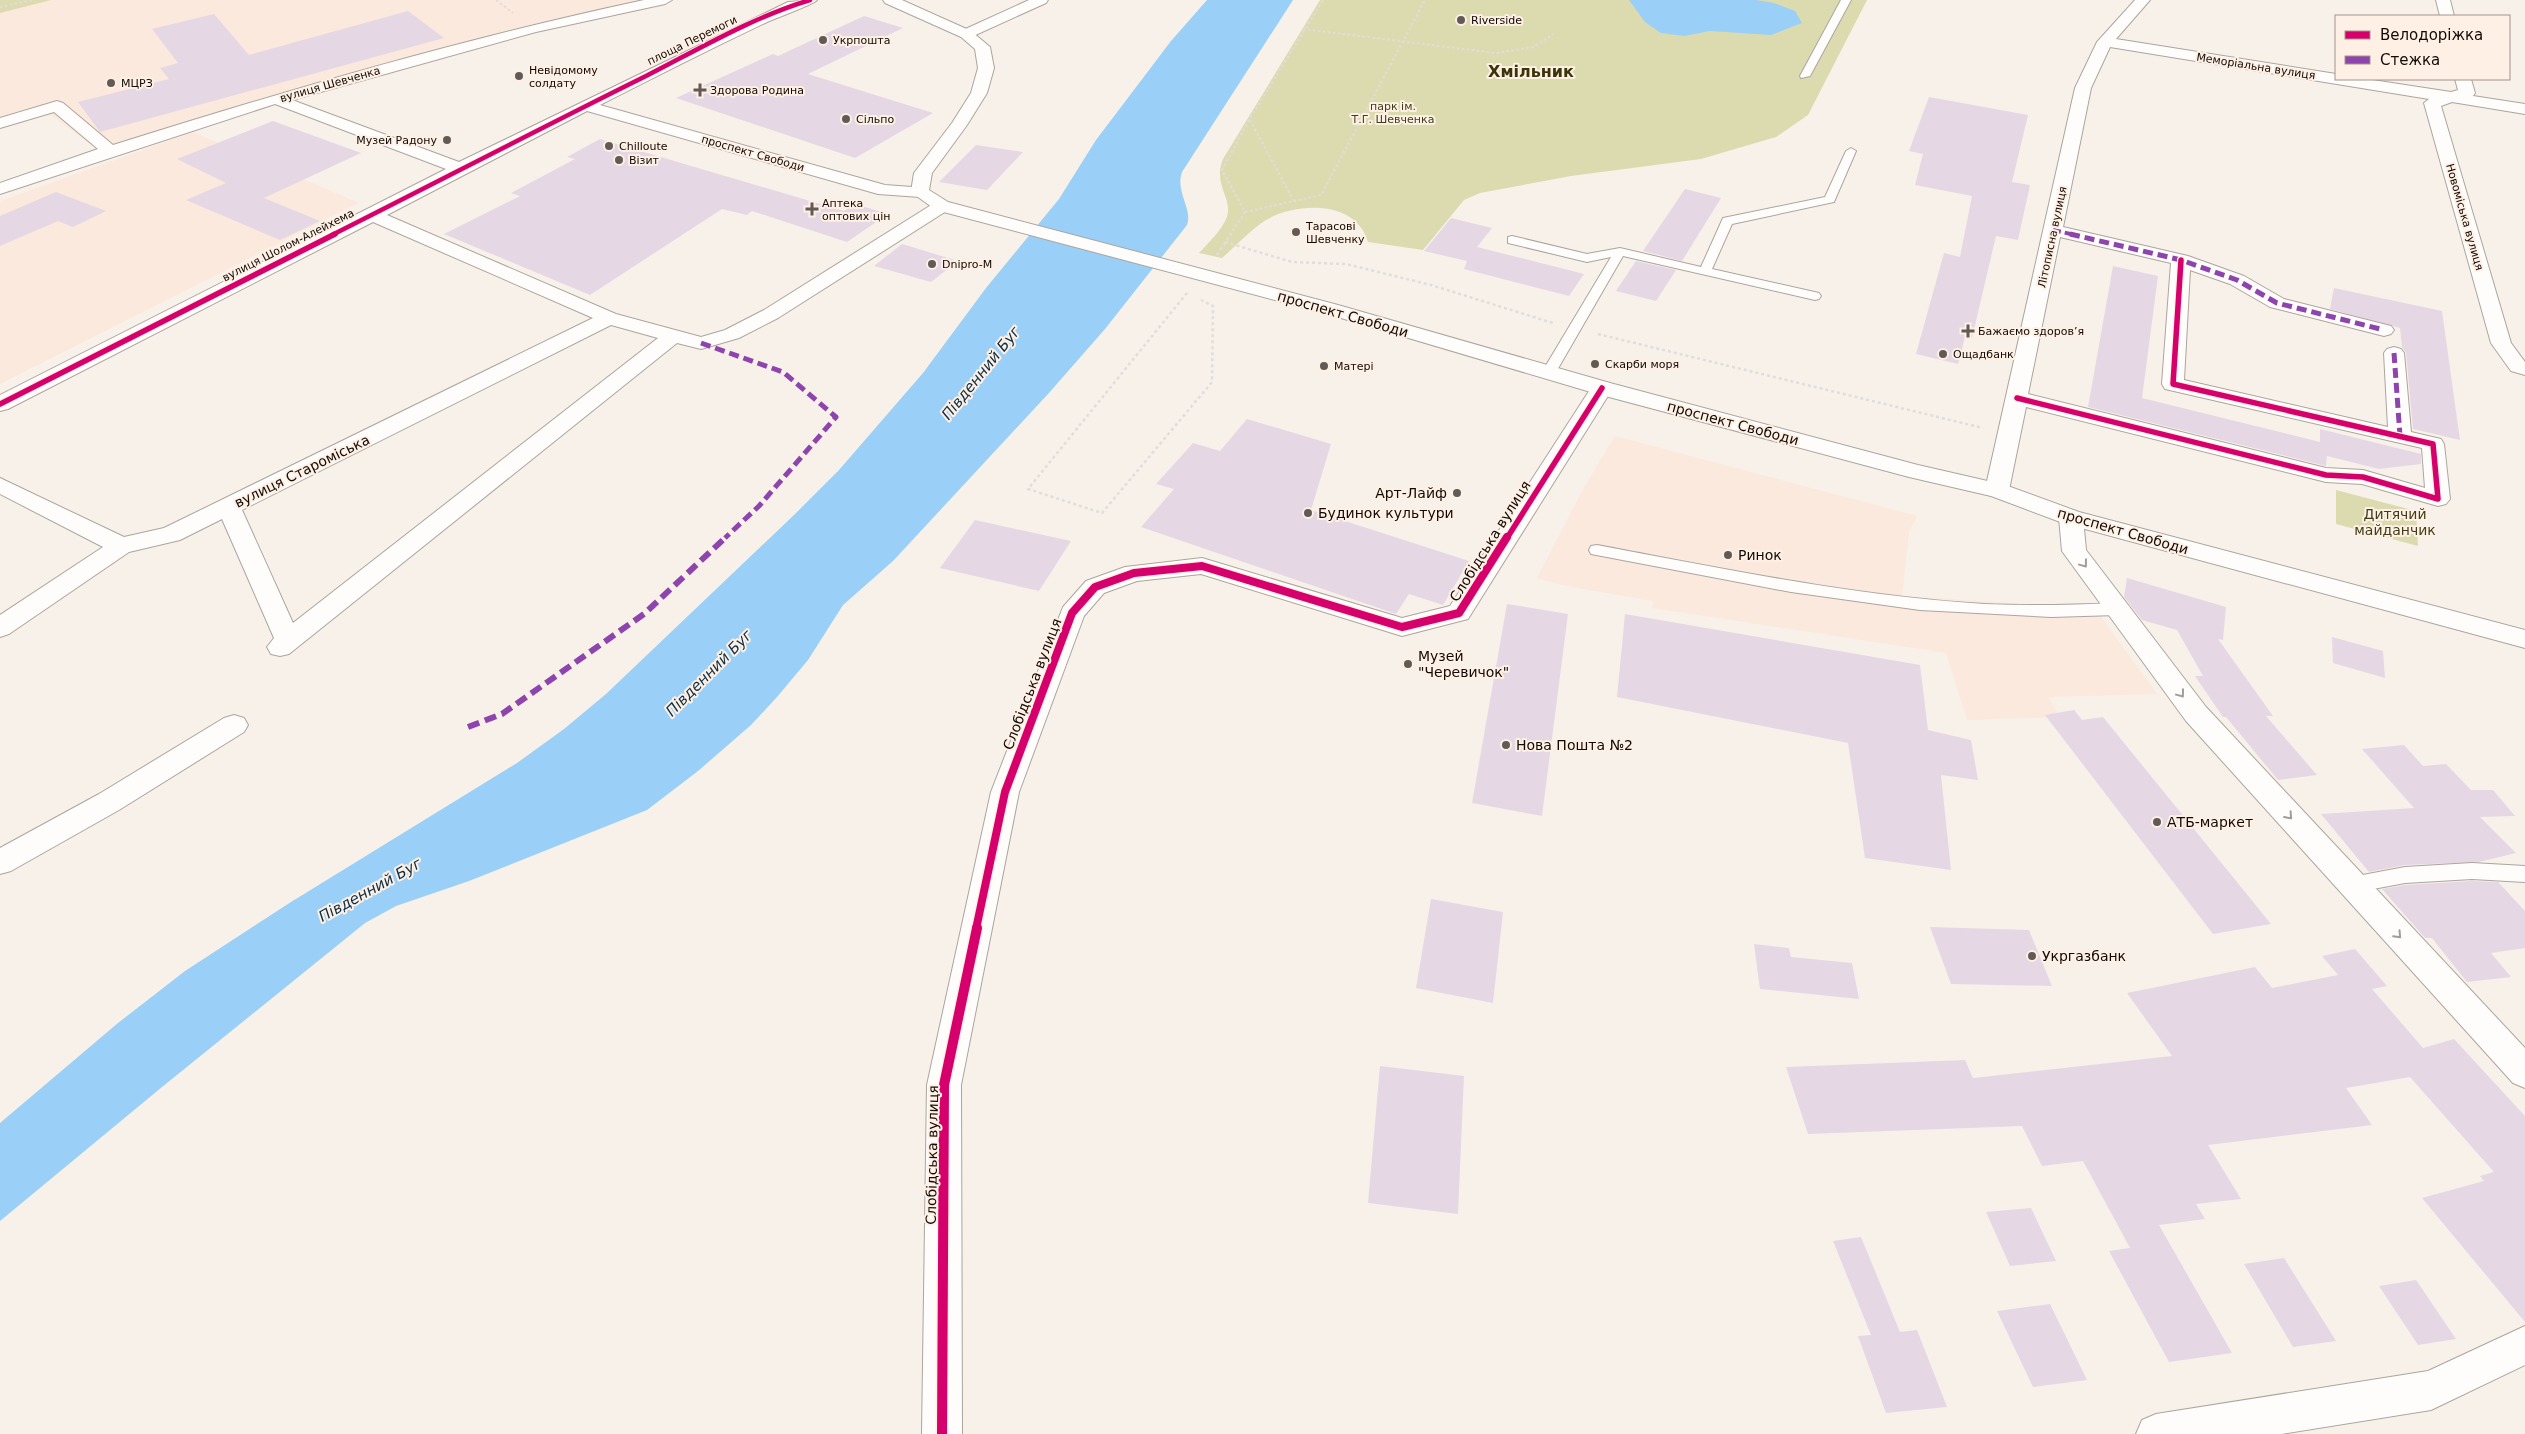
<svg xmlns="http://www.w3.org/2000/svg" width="2525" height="1434" viewBox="0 0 2525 1434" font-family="'DejaVu Sans',sans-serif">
<rect width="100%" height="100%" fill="#f8f1ea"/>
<g fill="#fae9dc">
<polygon points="0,0 642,0 549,20 318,82 97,149 48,113 0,126"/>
<polygon points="193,132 359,203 0,384 0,201"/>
<polygon points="1615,436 1917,516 1909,532 1902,596 2041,605 2091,603 2157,694 2048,697 2060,717 1967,720 1946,653 1652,608 1653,601 1561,585 1537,578 1582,491"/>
</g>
<g fill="#dcdbaf">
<polygon points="0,0 51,0 0,13"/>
<path d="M1320,0H1867L1808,115L1776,137L1701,159L1571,176L1480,193L1464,200L1423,250L1368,242C1356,200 1297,202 1266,220C1250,230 1236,246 1222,258L1199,253C1208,243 1221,231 1226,219C1235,200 1212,186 1223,159Z"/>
<polygon points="2336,490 2416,511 2418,546 2336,524"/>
</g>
<g fill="#9acff7">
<path d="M1207,0H1293L1182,172C1175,192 1193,209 1187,225L1105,329L1048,394L893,561L843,605L808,660L777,697L751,725L698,771L647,810L469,881L396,906L365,923L162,1087L0,1221V1123L118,1023L185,971L291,902L517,763L564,729L606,694L794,515L839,470L923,373L986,288L1059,199L1096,140L1171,41Z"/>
<polygon points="1629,0 1756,0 1774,3 1795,11 1802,23 1771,35 1710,31 1684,36 1661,33 1645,22"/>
</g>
<g fill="#e5d8e4">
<polygon points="408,11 444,38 100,132 78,102 169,79 160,68 178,63 152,29 214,14 249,55"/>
<polygon points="864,16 903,28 808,74 933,113 855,158 676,98 773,54 778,56"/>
<polygon points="1929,97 2028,115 2012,182 2030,185 2018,240 1996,236 1972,338 1965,337 1958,364 1916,354 1944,253 1960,257 1972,196 1915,185 1923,154 1909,151"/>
<polygon points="273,121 361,153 264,198 320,221 280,240 186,200 226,183 177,159"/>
<polygon points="600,139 844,211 855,204 888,214 847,242 752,211 747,215 722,209 590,295 444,234 520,196 511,193 575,159 567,157"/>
<polygon points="976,145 1023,152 987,190 939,182"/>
<polygon points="1685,189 1721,198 1682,261 1643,251"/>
<polygon points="56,192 106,211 73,227 58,221 0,246 0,216"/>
<polygon points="1451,218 1492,228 1477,247 1584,274 1569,296 1464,269 1467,261 1424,251"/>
<polygon points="902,244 958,261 931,282 874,266"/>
<polygon points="1636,261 1676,270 1656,301 1616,291"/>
<polygon points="2113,266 2158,276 2142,398 2320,442 2320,429 2421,454 2421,464 2379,469 2327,456 2326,466 2088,407"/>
<polygon points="2334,288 2442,311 2460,440 2413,429 2406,353 2402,347 2400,328 2330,309"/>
<polygon points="1247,419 1331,444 1311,510 1469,561 1443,605 1409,594 1396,614 1141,527 1174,489 1156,484 1193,443 1220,451"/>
<polygon points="975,520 1071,541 1039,591 940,568"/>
<polygon points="2127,578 2226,607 2223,640 2218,639 2273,716 2266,716 2317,775 2278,780 2226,717 2223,717 2195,676 2203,676 2177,630 2142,620 2124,597"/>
<polygon points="1507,604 1568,614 1542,816 1472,803"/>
<polygon points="1625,614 1920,665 1928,730 1971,740 1978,780 1941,775 1951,870 1865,858 1848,743 1617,697"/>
<polygon points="2332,637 2383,651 2385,678 2333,663"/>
<polygon points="2074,710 2082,720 2103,717 2271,924 2213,934 2045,715"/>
<polygon points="2404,745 2423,766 2446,764 2471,790 2493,790 2515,816 2480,817 2516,853 2479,862 2405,865 2369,872 2321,814 2414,808 2362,749"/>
<polygon points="2472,881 2498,882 2525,911 2525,948 2491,953 2511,977 2467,982 2432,938 2425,938 2382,889 2405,885"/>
<polygon points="1431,899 1503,912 1493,1003 1416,988"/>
<polygon points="1930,927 2029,930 2052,986 1951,984"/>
<polygon points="1754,944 1789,948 1791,957 1852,963 1859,999 1760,989"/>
<polygon points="2355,949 2387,986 2372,989 2423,1048 2454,1039 2525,1116 2525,1322 2422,1198 2484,1181 2480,1176 2494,1172 2410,1077 2346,1088 2372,1125 2208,1145 2241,1199 2196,1204 2205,1219 2159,1225 2232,1353 2169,1362 2109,1251 2130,1248 2083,1161 2042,1166 2022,1126 1808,1134 1786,1067 1965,1060 1973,1078 2172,1056 2127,993 2255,967 2272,988 2338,975 2322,956"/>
<polygon points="1380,1066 1464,1076 1458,1214 1368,1203"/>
<polygon points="2031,1208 2056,1261 2010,1266 1986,1212"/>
<polygon points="1861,1237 1900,1332 1917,1330 1947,1407 1886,1413 1858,1336 1871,1335 1833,1241"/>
<polygon points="2284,1258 2336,1341 2293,1347 2244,1264"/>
<polygon points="2416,1280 2456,1339 2418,1345 2379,1286"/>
<polygon points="2050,1304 2087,1380 2033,1387 1997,1311"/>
</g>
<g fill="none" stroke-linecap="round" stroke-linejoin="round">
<g stroke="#aca59e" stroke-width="2">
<g id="lane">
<polygon points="1841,0 1851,0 1810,76 1801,78 1800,76"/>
<polygon points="1851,148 1856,151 1834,202 1732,224 1712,269 1819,293 1821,296 1819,299 1815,300 1623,256 1556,372 1554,375 1544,375 1542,372 1611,257 1587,262 1508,243 1508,237 1512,236 1587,254 1620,248 1701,267 1723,218 1825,197 1846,151"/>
<path d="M1597,545C1725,569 1853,596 1984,604C2028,606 2073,605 2117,603L2123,605L2125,609L2123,613L2117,615L2051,617L1920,610L1791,592L1591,554L1589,550L1591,546Z"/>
<polygon points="2472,863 2525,866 2525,882 2472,879 2405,883 2352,893 2345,891 2342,885 2345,879 2352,877 2405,867"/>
</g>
</g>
<g stroke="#aca59e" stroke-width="2">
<g id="street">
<path d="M644,0H672L665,4L536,32L292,100L459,162L788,2L817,0C815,4 773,19 765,23C710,49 655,77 600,105L885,185L926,188L929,192L926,196L920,197L878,194L587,111L387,215L616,314L701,337L725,330L764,310L936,202H948L951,206L948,210L778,318L739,338L701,349L677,343L289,654L280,656L271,654L267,647L274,638L222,519L180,540L129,552L9,634L0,637V615L103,547L0,494V478L124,537L164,528L593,318L373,222L8,409L0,411V395L446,169L275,104L0,194V183L98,149L54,112L0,128V118L57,101L63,103L113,145C288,90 465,38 644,0ZM611,325L658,338L293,623L242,510Z"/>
<polygon points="1029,0 1048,0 1046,3 971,37 961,37 958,34 961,31"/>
<path d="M2135,0H2150L2116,39L2336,74V79H2366L2451,92L2458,90L2455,79H2471L2475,93L2473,96L2525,104V114L2452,102L2441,106L2511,343L2525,362V375L2511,371L2491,343L2424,103L2429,99L2110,47L2091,88L2063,227L2188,256L2244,276L2284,299L2391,326L2394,330L2391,334L2384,336L2270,307L2230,284L2190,270L2184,380L2388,427L2384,353L2387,349L2394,347L2401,349L2404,353L2411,432L2441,439L2444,444L2450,499L2446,504L2438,506L2362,484L2326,482L2026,407L2009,490L2005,495L1997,497L1989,495L1985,490L2075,88L2097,42ZM2060,237L2171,263L2162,384L2165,389L2422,448L2425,488L2363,470L2326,468L2028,394Z"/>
<polygon points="2436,0 2450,0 2454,16 2440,16"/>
<polygon points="1602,382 1610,383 1613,388 1468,619 1402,636 1201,574 1137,581 1104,593 1084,616 1019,792 961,1085 962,1434 922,1434 927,1085 991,792 1063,607 1086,581 1125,567 1202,558 1402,618 1450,606 1591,388 1594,383"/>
<polygon points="2071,510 2079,513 2083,518 2086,550 2206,707 2525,1048 2525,1088 2513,1083 2186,721 2062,551 2059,518 2063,513"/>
<polygon points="234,715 244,718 248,725 244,732 119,810 11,871 0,874 0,848 99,794 224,718"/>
<polygon points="2525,1326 2525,1365 2431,1410 2281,1434 2136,1434 2142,1420 2156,1414 2428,1371"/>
</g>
</g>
<g stroke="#aca59e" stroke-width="2">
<polygon id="secondary" points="883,0 902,0 971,31 990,47 994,68 987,93 967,125 932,173 929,190 948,202 1338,305 1610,383 1918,465 2005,485 2079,512 2525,630 2525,648 2063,523 1991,496 1909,477 1594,393 1324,313 936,210 911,192 914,173 952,123 971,93 978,68 975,49 961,37 885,3"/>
</g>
<g stroke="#e0dddc" stroke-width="2" stroke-dasharray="2.5 2.5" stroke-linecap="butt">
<polyline points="496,0 513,13"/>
<polyline points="0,7 32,0"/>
<polyline points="1303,29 1496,53 1534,47 1553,34"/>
<polyline points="1250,120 1294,201"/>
<polyline points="1245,212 1321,195 1425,0"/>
<polyline points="1230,235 1245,212 1222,170 1249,120 1323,0"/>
</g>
<g stroke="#e0dddc" stroke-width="2.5" stroke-dasharray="3 3" stroke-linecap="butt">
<polyline points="1225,242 1292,262 1346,264 1431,285 1553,323"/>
<polyline points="1217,255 1231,234"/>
<polyline points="1187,293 1028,489 1102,513 1212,382 1213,306 1201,300"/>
<polyline points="1598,334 1983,428"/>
</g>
<use href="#lane" fill="#fefdfc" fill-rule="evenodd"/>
<use href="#street" fill="#fefdfc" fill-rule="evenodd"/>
<use href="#secondary" fill="#fefdfc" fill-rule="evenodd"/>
<polyline stroke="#8e44ad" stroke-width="4" stroke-dasharray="8 4" stroke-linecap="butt" points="2053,230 2075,235"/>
<g stroke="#8e44ad" stroke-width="5" stroke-dasharray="10 5" stroke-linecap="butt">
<polyline points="2070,234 2181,260 2237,280 2277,303 2384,330"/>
<polyline points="701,343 783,372 836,417 759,506 725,538"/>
<polyline points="2394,353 2400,436"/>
</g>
<polyline stroke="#8e44ad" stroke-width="6" stroke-dasharray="12 6" stroke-linecap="butt" points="468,727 502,714 644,614 726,537"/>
<g stroke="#fef0e4" stroke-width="6">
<path id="cycleway-far3" d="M332,235C437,182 541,128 646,76C699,49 753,17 810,0"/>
</g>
<g stroke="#fef0e4" stroke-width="8">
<g id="cycleway-far2">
<polyline points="2017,398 2326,475 2363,477 2438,499 2433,444 2173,384 2181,260"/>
<polyline points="0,404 335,234"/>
<polyline points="1507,538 1602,388"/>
</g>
</g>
<g stroke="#fef0e4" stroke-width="11">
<polyline id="cycleway-far1" points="976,929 1005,792 1072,613 1095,587 1134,573 1202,566 1402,627 1459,613 1507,537"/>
</g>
<g stroke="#fef0e4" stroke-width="13">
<polyline id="cycleway" points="942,1434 944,1085 977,928"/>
</g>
<use href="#cycleway-far3" stroke="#d6006c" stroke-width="4.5"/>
<use href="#cycleway-far2" stroke="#d6006c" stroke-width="5.5"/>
<use href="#cycleway-far1" stroke="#d6006c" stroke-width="8"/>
<use href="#cycleway" stroke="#d6006c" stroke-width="10"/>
</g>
<defs><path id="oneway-chevron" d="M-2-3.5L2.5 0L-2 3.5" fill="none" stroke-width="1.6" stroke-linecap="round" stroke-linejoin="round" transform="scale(1.25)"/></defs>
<g stroke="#a09c99">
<use href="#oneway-chevron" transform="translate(2084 564) rotate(53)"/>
<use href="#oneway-chevron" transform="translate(2181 694) rotate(53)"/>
<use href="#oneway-chevron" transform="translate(2289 816) rotate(48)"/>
<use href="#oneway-chevron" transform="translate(2398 935) rotate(47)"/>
</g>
<g fill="#625b55" stroke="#fef0e4" stroke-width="2">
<circle cx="1461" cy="20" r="5"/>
<circle cx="823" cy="40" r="5"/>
<circle cx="519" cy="76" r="5"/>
<circle cx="111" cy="83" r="5"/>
<path d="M697.5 82.5h5v5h5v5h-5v5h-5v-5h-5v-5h5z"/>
<circle cx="846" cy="119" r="5"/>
<circle cx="447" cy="140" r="5"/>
<circle cx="609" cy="146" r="5"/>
<circle cx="619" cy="160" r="5"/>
<path d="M809.5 201.5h5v5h5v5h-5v5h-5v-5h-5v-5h5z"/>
<circle cx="1296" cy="232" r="5"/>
<circle cx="932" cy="264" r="5"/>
<path d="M1965.5 323.5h5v5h5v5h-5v5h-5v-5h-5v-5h5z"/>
<circle cx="1943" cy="354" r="5"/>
<circle cx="1595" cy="364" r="5"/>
<circle cx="1324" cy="366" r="5"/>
<circle cx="1457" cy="493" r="5"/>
<circle cx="1308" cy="513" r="5"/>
<circle cx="1728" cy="555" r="5"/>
<circle cx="1408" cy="664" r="5"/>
<circle cx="1506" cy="745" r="5"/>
<circle cx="2157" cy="822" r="5"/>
<circle cx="2032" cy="956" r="5"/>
</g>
<g text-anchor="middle" stroke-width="4" stroke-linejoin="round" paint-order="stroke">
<g font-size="11" fill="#120a05" stroke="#fef0e4" text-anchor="start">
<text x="1471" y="24">Riverside</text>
<text x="833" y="44">Укрпошта</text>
<text x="529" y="74">Невідомому<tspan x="529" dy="13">солдату</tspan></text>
<text x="121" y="87">МЦРЗ</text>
<text x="710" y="94">Здорова Родина</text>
<text x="856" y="123">Сільпо</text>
<text x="437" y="144" text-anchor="end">Музей Радону</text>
<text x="619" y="150">Chilloute</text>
<text x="629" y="164">Візит</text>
<text x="822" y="207">Аптека<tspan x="822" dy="13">оптових цін</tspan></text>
<text x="1306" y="230">Тарасові<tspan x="1306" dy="13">Шевченку</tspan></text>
<text x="942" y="268">Dnipro-M</text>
<text x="1978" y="335">Бажаємо здоров’я</text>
<text x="1953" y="358">Ощадбанк</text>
<text x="1605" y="368">Скарби моря</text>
<text x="1334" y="370">Матері</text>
</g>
<g font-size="11" fill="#120a05" stroke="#fef0e4">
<text transform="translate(692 40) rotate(-26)" y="4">площа Перемоги</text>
<text transform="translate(2256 66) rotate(9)" y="4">Меморіальна вулиця</text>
<text transform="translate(330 84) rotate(-16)" y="4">вулиця Шевченка</text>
<text transform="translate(753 153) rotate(16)" y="4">проспект Свободи</text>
<text transform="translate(2465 217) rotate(74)" y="4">Новоміська вулиця</text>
<text transform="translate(2052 237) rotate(-78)" y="4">Літописна вулиця</text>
<text transform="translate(288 245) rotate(-27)" y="4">вулиця Шолом-Алейхема</text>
</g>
<g font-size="11" fill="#3e3f18" stroke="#fef0e4">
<text x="1393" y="110">парк ім.<tspan x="1393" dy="13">Т.Г. Шевченка</tspan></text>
</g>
<g font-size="14" fill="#120a05" stroke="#fef0e4">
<text transform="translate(1343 314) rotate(16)" y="5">проспект Свободи</text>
<text transform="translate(1733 423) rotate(15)" y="5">проспект Свободи</text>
<text transform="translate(302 471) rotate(-26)" y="5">вулиця Староміська</text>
<text transform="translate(2123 531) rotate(16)" y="5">проспект Свободи</text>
<text transform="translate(1490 541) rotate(-58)" y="5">Слобідська вулиця</text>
<text transform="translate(1032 684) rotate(-69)" y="5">Слобідська вулиця</text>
<text transform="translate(932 1155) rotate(-89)" y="5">Слобідська вулиця</text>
</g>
<g font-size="14" fill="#120a05" stroke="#fef0e4" text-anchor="start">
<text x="1447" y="498" text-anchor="end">Арт-Лайф</text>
<text x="1318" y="518">Будинок культури</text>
<text x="1738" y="560">Ринок</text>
<text x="1418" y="661">Музей<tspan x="1418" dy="16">"Черевичок"</tspan></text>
<text x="1516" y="750">Нова Пошта №2</text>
<text x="2167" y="827">АТБ-маркет</text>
<text x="2042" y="961">Укргазбанк</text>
</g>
<g font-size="14" fill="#3e3f18" stroke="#fef0e4">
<text x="2395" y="519">Дитячий<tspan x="2395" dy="16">майданчик</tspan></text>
</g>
<g font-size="15" font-style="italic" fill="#0c2e46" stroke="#fef0e4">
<text transform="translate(981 373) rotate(-51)" y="5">Південний Буг</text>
<text transform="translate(709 673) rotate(-45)" y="5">Південний Буг</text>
<text transform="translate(370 890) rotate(-29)" y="5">Південний Буг</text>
</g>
<g font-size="16" font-weight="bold" fill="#3b3409" stroke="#fef0e4">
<text x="1531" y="77">Хмільник</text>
</g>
</g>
<rect x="2335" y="15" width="175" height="65" fill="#fef0e4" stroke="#a0948b"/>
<rect x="2345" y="31" width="25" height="8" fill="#d6006c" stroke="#a0948b"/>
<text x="2380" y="40" font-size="15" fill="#120a05">Велодоріжка</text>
<rect x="2345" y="56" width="25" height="8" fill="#8e44ad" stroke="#a0948b"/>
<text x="2380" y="65" font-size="15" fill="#120a05">Стежка</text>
</svg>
